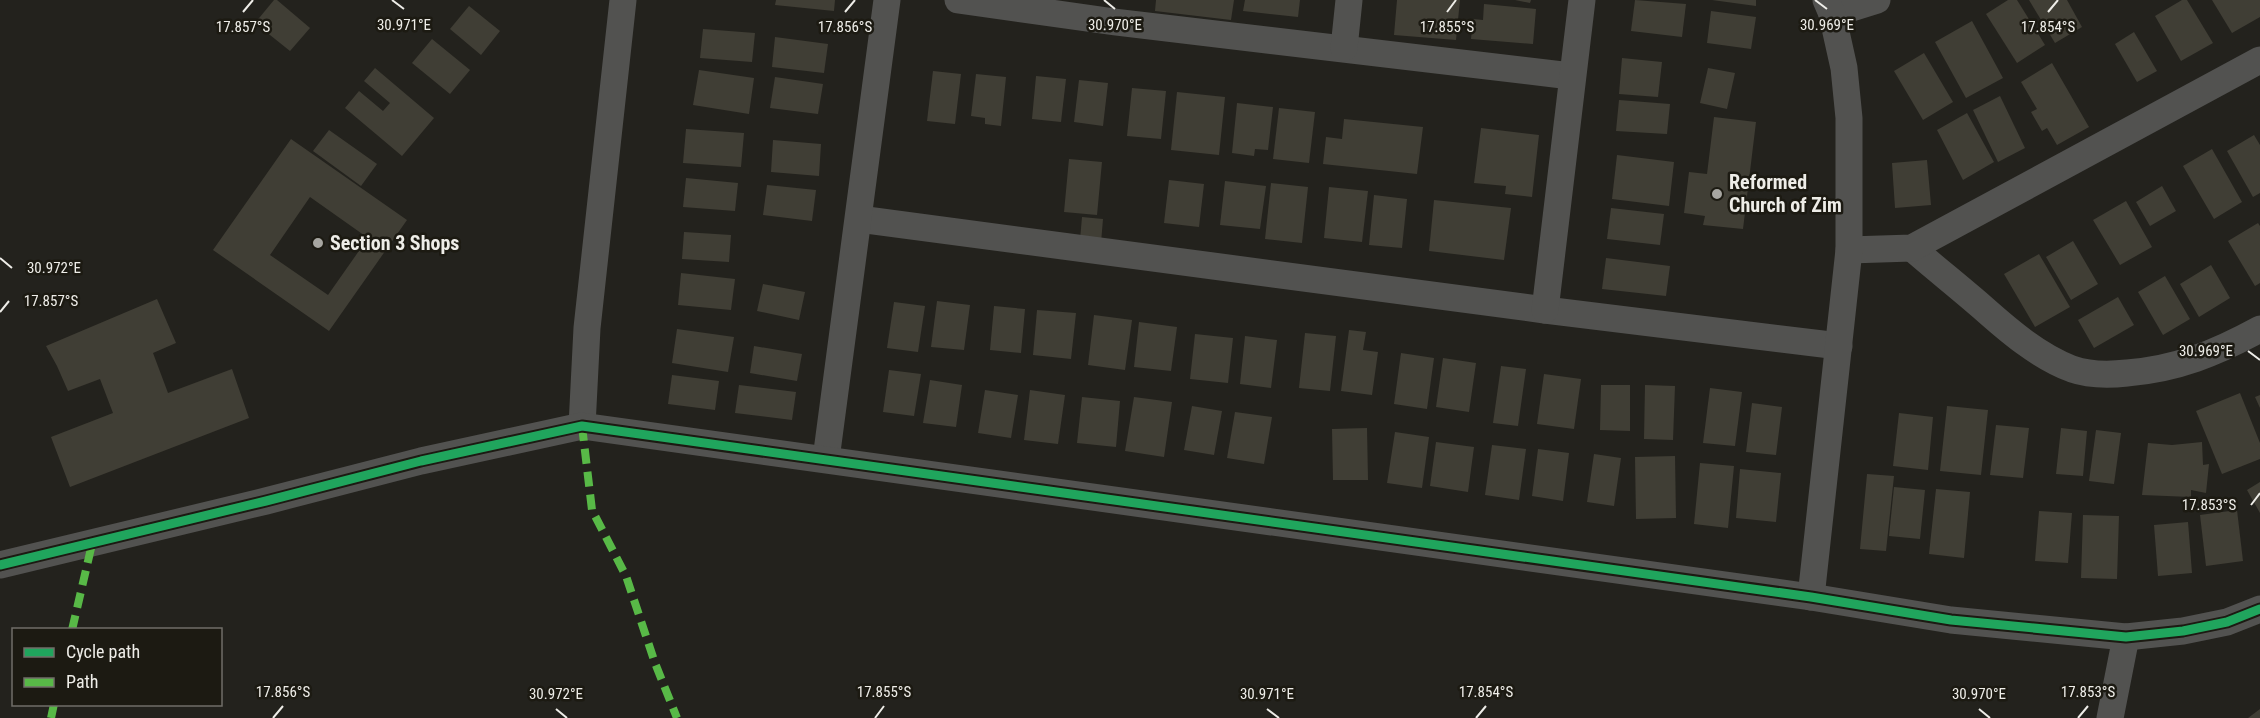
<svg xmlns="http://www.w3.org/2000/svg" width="2260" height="718" viewBox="0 0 2260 718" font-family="'Roboto Condensed',sans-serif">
<rect width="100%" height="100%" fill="#23221d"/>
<g fill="#403e35" fill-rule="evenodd">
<polygon points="274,0 277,0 310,28 290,51 255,23"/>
<polygon points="776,0 835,0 834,11 775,5"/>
<polygon points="1156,0 1234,0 1231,20 1155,11"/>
<polygon points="1245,0 1300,0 1298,17 1243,11"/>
<polygon points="1397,0 1460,0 1456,40 1394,35"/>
<polygon points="1515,0 1531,0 1530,3"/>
<polygon points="1635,0 1686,4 1682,37 1631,31"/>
<polygon points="1712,0 1756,0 1756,6"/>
<polygon points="2008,0 2017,0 2045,45 2017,63 1986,14"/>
<polygon points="2029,0 2067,0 2082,27 2055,43"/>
<polygon points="2182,0 2187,0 2213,43 2181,61 2155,16"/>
<polygon points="2212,0 2260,0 2260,17 2232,33"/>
<polygon points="1484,4 1536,9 1533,44 1471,39 1473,19 1483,20"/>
<polygon points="469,6 500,31 481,55 450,29"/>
<polygon points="1711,11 1756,17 1751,49 1707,43"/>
<polygon points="1972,21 2003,78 1966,98 1935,42"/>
<polygon points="703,29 755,33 752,62 700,58"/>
<polygon points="2134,32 2157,71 2137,82 2115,44"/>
<polygon points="775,37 828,44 824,73 772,67"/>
<polygon points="432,39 470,70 450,94 412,63"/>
<polygon points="1924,53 1953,102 1923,120 1894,71"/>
<polygon points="1622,58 1662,62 1658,97 1619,94"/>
<polygon points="2052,63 2089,127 2057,145 2047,128 2042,131 2031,112 2037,109 2021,82"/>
<polygon points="375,68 434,118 402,156 345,108 359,91 383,111 390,103 364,81"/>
<polygon points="1708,68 1735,73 1727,109 1700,103"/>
<polygon points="699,70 754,78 749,114 693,105"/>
<polygon points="933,71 961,74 955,124 927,121"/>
<polygon points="976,74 1006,77 1001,126 985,124 985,118 971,116"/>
<polygon points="1036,76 1066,79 1061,122 1032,119"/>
<polygon points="775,77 823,84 818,114 770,108"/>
<polygon points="1079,80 1108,83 1103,126 1074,122"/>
<polygon points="1132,88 1166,91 1161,139 1127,136"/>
<polygon points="1177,92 1225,97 1219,155 1171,150"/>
<polygon points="2000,96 2025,148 1998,162 1973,110"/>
<polygon points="1619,100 1670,104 1667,134 1616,131"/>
<polygon points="1237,103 1273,107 1268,150 1255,149 1254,156 1232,153"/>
<polygon points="1279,108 1315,112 1309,163 1273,159"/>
<polygon points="1967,113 1994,162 1963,180 1937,130"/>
<polygon points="1714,117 1756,122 1743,229 1703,225 1705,216 1684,213 1689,172 1707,174"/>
<polygon points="1344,119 1423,127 1417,174 1323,164 1326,137 1342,139"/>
<polygon points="1481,128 1539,135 1532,197 1505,194 1506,186 1474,183"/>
<polygon points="686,129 744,133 741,167 683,163"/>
<polygon points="329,130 377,164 361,186 313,151"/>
<polygon points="2254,135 2260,145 2260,193 2253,197 2227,151"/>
<path d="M291,139L407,220L329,331L213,250ZM310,197L368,238L328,295L270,255Z"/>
<polygon points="773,140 821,144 819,176 771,172"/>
<polygon points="2212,149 2242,202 2214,219 2183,166"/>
<polygon points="1617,155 1674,162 1669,206 1612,199"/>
<polygon points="1069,159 1102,162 1097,215 1064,212"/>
<polygon points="1927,160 1931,205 1895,208 1892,163"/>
<polygon points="686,178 738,183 735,211 683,207"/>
<polygon points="1169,180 1204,184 1199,227 1164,223"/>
<polygon points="1225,181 1266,186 1260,229 1220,225"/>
<polygon points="1271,183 1308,187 1302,243 1265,239"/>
<polygon points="767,185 816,190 812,221 763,215"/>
<polygon points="2162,186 2176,211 2150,226 2136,202"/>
<polygon points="1329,187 1368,191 1362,242 1324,238"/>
<polygon points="1374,195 1407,199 1402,248 1369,245"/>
<polygon points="1434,200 1511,208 1504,260 1429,251"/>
<polygon points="2126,201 2152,247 2120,265 2093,220"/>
<polygon points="1611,208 1664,214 1660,245 1607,239"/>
<polygon points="1082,217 1103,219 1101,243 1080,240"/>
<polygon points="2258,223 2260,226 2260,283 2255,286 2228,241"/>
<polygon points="684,232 731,235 729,262 682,259"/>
<polygon points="2073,241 2098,284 2071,300 2046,257"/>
<polygon points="2039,254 2070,307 2035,327 2004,274"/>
<polygon points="1606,258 1670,266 1666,296 1602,289"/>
<polygon points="2211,265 2230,298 2199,317 2180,284"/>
<polygon points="681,273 735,279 731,310 678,305"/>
<polygon points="2165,276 2190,319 2163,335 2138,292"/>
<polygon points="763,284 805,292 799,320 757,311"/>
<polygon points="2118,297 2134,325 2094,348 2078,320"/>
<polygon points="157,299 176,343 153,353 168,393 232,369 249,418 70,487 51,437 113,413 100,379 68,391 57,366 46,346"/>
<polygon points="937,301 970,305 964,350 931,347"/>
<polygon points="894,302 925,306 918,352 887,348"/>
<polygon points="994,306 1025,309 1021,353 990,350"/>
<polygon points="1037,310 1076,313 1071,359 1033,355"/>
<polygon points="1094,315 1132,320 1125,370 1088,365"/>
<polygon points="1139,322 1177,327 1171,371 1134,367"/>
<polygon points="677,329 734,337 728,372 672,363"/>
<polygon points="1349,330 1366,332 1363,350 1378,352 1372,395 1341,391"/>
<polygon points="1305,333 1336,336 1330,391 1299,388"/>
<polygon points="1195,334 1233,338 1228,383 1190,379"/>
<polygon points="1245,336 1277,340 1271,388 1240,384"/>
<polygon points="754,346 802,354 797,381 750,373"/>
<polygon points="1401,353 1434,358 1427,409 1394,404"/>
<polygon points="1443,358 1476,363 1469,412 1436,407"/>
<polygon points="1501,366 1526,369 1518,426 1493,423"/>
<polygon points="889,370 921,374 914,416 883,412"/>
<polygon points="1544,374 1581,379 1574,429 1537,424"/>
<polygon points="672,375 719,381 715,410 668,404"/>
<polygon points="930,380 962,385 956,427 923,423"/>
<polygon points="739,385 796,392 792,420 735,413"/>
<polygon points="1601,385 1630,385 1630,431 1600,430"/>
<polygon points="1645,385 1675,386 1673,440 1644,439"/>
<polygon points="1710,388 1742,392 1735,446 1703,443"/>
<polygon points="985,390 1018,395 1011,438 978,433"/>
<polygon points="1030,390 1065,395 1058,444 1024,440"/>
<polygon points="2240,393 2260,443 2260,459 2222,474 2196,411"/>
<polygon points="2260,395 2260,408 2255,397"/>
<polygon points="1082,397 1120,401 1116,447 1077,443"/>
<polygon points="1134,397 1172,402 1164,457 1125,451"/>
<polygon points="1752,403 1782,407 1776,455 1746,452"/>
<polygon points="1192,406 1222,411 1214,455 1184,450"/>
<polygon points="1947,406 1988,410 1981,475 1940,471"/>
<polygon points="1235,412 1272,417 1264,464 1227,458"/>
<polygon points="1899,413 1933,417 1928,470 1893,466"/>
<polygon points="1996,425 2029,428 2023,478 1990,475"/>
<polygon points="1367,428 1368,480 1333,480 1332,429"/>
<polygon points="2061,428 2087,431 2083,476 2056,474"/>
<polygon points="2096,430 2121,433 2114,484 2089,481"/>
<polygon points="1395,432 1429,437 1422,488 1387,483"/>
<polygon points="1436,442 1474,447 1468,492 1430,486"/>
<polygon points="2202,442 2203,465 2209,464 2206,493 2191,490 2191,497 2142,495 2148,443 2172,445"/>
<polygon points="1492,445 1526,449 1519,500 1485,495"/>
<polygon points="1538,449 1569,453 1563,501 1532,496"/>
<polygon points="1594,454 1621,458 1614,506 1587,502"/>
<polygon points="1675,456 1676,518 1636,519 1635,457"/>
<polygon points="1700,463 1734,466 1728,528 1694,524"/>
<polygon points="1740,469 1781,473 1776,522 1736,518"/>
<polygon points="1867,474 1894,476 1886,551 1860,549"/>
<polygon points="2260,482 2260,513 2247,490"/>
<polygon points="1894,487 1925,490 1920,539 1889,536"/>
<polygon points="1936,489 1970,492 1964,558 1929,554"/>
<polygon points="2237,510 2243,561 2206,566 2200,515"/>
<polygon points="2039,511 2072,513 2068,563 2035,561"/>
<polygon points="2083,515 2119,516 2117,579 2081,578"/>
<polygon points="2188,522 2192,573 2158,576 2154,525"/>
<polygon points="2260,709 2260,718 2248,718"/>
</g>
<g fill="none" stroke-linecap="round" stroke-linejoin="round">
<g stroke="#525250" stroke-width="27">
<polyline points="958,0 1115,22 1571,76"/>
<polyline points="1832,14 1877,0"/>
<polyline points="1344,48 1349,0"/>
<polyline points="859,219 1545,310 1839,346"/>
<path d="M1912,248C1935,268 1959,287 1982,307C2009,331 2038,356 2072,369C2089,375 2109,375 2127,373C2177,369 2216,353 2260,329"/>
<polyline points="1849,250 1912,248 2260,60"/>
<polyline points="1545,310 1582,0"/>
<polyline points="582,426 587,328 623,0"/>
<polyline points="826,459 887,0"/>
<polyline points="0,565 266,501 421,461 582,426 1811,597 1951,620 2126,637 2183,631 2227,622 2260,609"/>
<polyline points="1811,597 1849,250 1849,118 1844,68 1832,14 1826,0"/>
<polyline points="2110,718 2126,637"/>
</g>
<g stroke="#58b947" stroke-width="8" stroke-dasharray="15 8" stroke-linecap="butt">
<polyline points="582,426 592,510 626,576 655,663 677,718"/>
<polyline points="72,630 92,544"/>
<polyline points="51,718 54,704"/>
</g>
<g stroke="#1c1a12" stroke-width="13">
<polyline id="cycleway" points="0,565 266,501 421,461 582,426 1811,597 1951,620 2126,637 2183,631 2227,622 2260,609"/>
</g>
<use href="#cycleway" stroke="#20a55d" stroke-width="9"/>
</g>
<path fill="none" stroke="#eeede8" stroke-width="2" d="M392,0L404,9M1104,0L1115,9M1815,0L1827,9M243,12L253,0M845,12L855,0M1447,12L1456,0M2048,12L2058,0M0,258L12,268M0,312L9,301M2248,351L2260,360M2251,505L2260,493M556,709L567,718M1267,709L1279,718M1979,709L1990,718M273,718L283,706M875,718L884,706M1476,718L1486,706M2078,718L2088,706"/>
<g fill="#a7a6a1" stroke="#1c1a12" stroke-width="2">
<circle cx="1717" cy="194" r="6"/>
<circle cx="318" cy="243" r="6"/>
</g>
<g text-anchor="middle" stroke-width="5" stroke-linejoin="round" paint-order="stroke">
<g font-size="20" font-weight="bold" fill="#eeede8" stroke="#1c1a12" text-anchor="start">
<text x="1729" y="189">Reformed<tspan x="1729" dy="23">Church of Zim</tspan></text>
<text x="330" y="250">Section 3 Shops</text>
</g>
</g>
<g font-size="15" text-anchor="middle" fill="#eeede8" stroke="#1c1a12" stroke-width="5" stroke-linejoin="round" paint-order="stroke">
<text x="404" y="30">30.971°E</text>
<text x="1115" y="30">30.970°E</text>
<text x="1827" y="30">30.969°E</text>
<text x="243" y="32">17.857°S</text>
<text x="845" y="32">17.856°S</text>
<text x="1447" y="32">17.855°S</text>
<text x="2048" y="32">17.854°S</text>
<text x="54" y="273">30.972°E</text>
<text x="51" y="306">17.857°S</text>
<text x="2206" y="356">30.969°E</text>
<text x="2209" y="510">17.853°S</text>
<text x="283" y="697">17.856°S</text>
<text x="884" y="697">17.855°S</text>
<text x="1486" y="697">17.854°S</text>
<text x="2088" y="697">17.853°S</text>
<text x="556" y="699">30.972°E</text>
<text x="1267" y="699">30.971°E</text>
<text x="1979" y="699">30.970°E</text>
</g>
<rect x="12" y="628" width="210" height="78" fill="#1c1a12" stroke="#706e68" stroke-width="1.5"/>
<rect x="24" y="648" width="30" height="9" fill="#20a55d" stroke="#706e68" stroke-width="1.5"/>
<text x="66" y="658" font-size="18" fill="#eeede8">Cycle path</text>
<rect x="24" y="678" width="30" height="9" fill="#58b947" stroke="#706e68" stroke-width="1.5"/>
<text x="66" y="688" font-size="18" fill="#eeede8">Path</text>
</svg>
